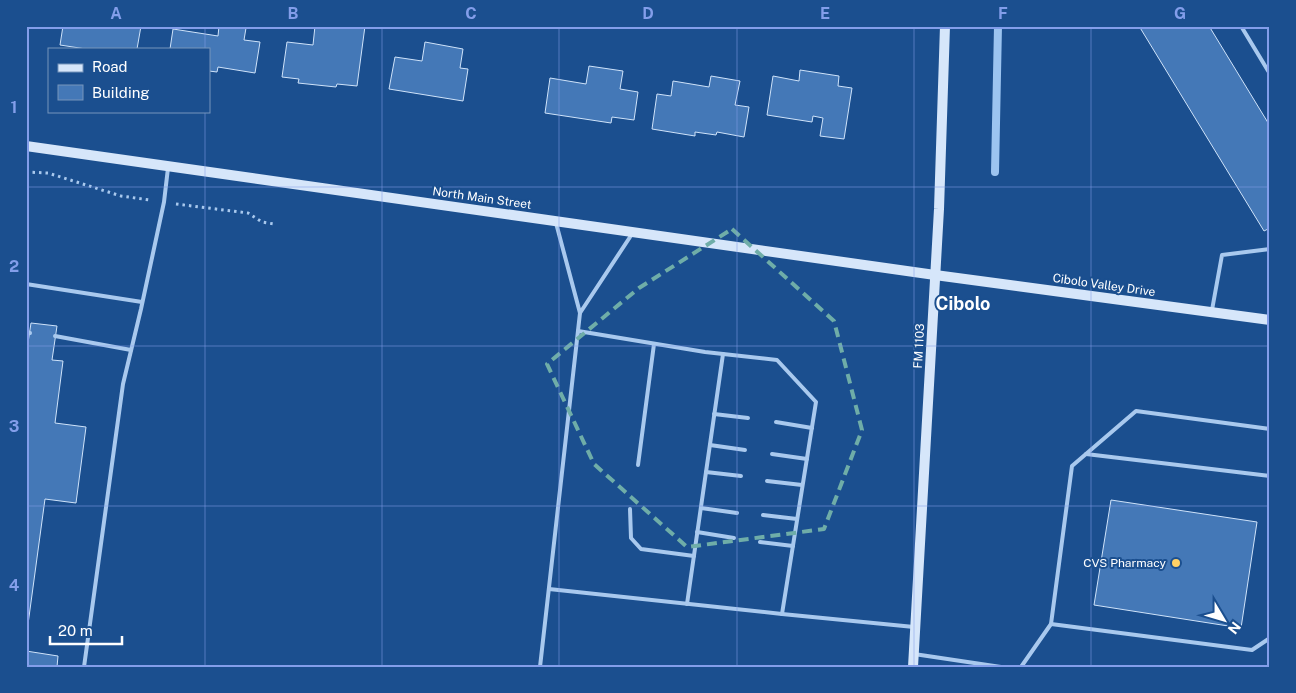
<svg xmlns="http://www.w3.org/2000/svg" width="1296" height="693" viewBox="0 0 1296 693" font-family="'Public Sans',sans-serif">
<rect width="100%" height="100%" fill="#1b4f8f"/>
<g fill="none" stroke-linecap="round" stroke-linejoin="round">
<polyline stroke="#9cc4f0" stroke-width="8" points="995,172 998,26"/>
</g>
<g fill="#4478b7" stroke="#cfe3fa">
<polygon points="63,26 141,26 137,49 86,49 60,45"/>
<polygon points="219,26 238,26 246,28 244,40 260,42 255,73 218,67 217,72 209,71 209,49 170,49 173,29 218,36"/>
<polygon points="315,26 365,26 357,86 337,84 336,87 298,83 299,79 282,77 287,42 313,45"/>
<polygon points="1139,26 1209,26 1270,126 1270,228 1264,231"/>
<polygon points="425,42 463,49 460,68 468,69 463,101 389,89 395,57 422,61"/>
<polygon points="589,66 623,71 620,89 638,92 634,120 612,117 611,123 545,113 550,78 586,84"/>
<polygon points="800,70 839,76 838,86 852,88 844,139 820,136 823,118 813,116 812,122 767,115 773,76 799,81"/>
<polygon points="711,76 740,81 735,105 749,107 744,137 717,132 716,135 695,132 695,136 652,129 657,94 671,96 673,81 709,87"/>
<polygon points="31,323 57,326 52,360 63,361 55,423 86,427 76,503 45,499 26,639 26,356"/>
<polygon points="1111,500 1257,522 1241,628 1094,605"/>
<polygon points="26,651 58,656 57,667 26,667"/>
</g>
<g fill="none" stroke-linecap="round" stroke-linejoin="round">
<g stroke="#a9c9ee" stroke-width="3" stroke-dasharray="2.5 4" stroke-linecap="butt">
<polyline points="26,172 48,173 121,196 150,200"/>
<polyline points="176,204 248,213 262,222 274,224"/>
</g>
<g stroke="#a9c9ee" stroke-width="4">
<polyline points="1241,26 1270,74"/>
<polyline points="556,223 580,313 632,234"/>
<polyline points="26,284 142,302"/>
<polyline points="1212,310 1222,255 1270,249"/>
<polyline points="578,331 705,352 777,360 816,402 782,614 914,627"/>
<polyline points="26,332 30,333"/>
<polyline points="55,336 131,350"/>
<polyline points="714,414 748,418"/>
<polyline points="776,422 812,428"/>
<polyline points="710,445 745,450"/>
<polyline points="772,454 807,459"/>
<polyline points="1086,454 1270,476"/>
<polyline points="638,465 654,344"/>
<polyline points="706,472 741,476"/>
<polyline points="767,481 802,485"/>
<polyline points="701,508 737,513"/>
<polyline points="630,509 631,538 641,549 694,556"/>
<polyline points="763,515 797,519"/>
<polyline points="697,532 734,538"/>
<polyline points="760,542 793,546"/>
<polyline points="549,589 782,614"/>
<polyline points="687,604 723,354"/>
<polyline points="1051,624 1252,650 1270,638"/>
<polyline points="914,654 1001,667"/>
<polyline points="84,667 123,384 141,309 164,202 168,168"/>
<polyline points="540,667 580,313"/>
<polyline points="1021,667 1051,624 1072,466 1136,411 1270,429"/>
</g>
<g stroke="#d6e6fa" stroke-width="10">
<polyline points="26,146 935,275 1270,320"/>
<polyline points="913,667 939,209 945,26"/>
</g>
</g>
<path fill="none" stroke="#6fada8" stroke-width="4" stroke-dasharray="10 6" stroke-linejoin="round" d="M732,229L834,321L862,430L824,529L687,547L594,464L547,364L639,288Z"/>
<path fill="none" stroke="#839eea" stroke-width="1" stroke-opacity="0.55" d="M205,26V49M382,26V667M559,26V667M737,26V667M914,26V667M1091,26V667M205,111V667M26,187H1270M26,346H1270M26,506H1270"/>
<circle fill="#ffd166" stroke="#1b4f8f" stroke-width="2" cx="1176" cy="563" r="5"/>
<g text-anchor="middle" stroke-width="4" stroke-linejoin="round" paint-order="stroke">
<g font-size="12" fill="#fff" stroke="#1b4f8f">
<text transform="translate(482 198) rotate(8)" y="4">North Main Street</text>
<text transform="translate(1104 285) rotate(8)" y="4">Cibolo Valley Drive</text>
<text transform="translate(919 346) rotate(-87)" y="4">FM 1103</text>
</g>
<g font-size="12" fill="#fff" stroke="#1b4f8f" text-anchor="end">
<text x="1166" y="567">CVS Pharmacy</text>
</g>
<g font-size="18" font-weight="bold" fill="#fff" stroke="#1b4f8f">
<text x="963" y="310">Cibolo</text>
</g>
</g>
<rect width="1296" height="693" fill="none" stroke="#1b4f8f" stroke-width="55"/>
<rect x="48" y="48" width="162" height="65" fill="#1b4f8f" stroke="#7695bc"/>
<rect x="58" y="64" width="25" height="8" fill="#d6e6fa" stroke="#7695bc"/>
<text x="92" y="72" font-size="15" fill="#ffffff">Road</text>
<rect x="58" y="85" width="25" height="15" fill="#4478b7" stroke="#7695bc"/>
<text x="92" y="98" font-size="15" fill="#ffffff">Building</text>
<g transform="translate(1224 620) rotate(128)" stroke="#1b4f8f" stroke-width="4" paint-order="stroke">
<path d="M0-4L9 19L0 12L-9 19Z" fill="#ffffff"/>
<text y="-8" font-size="14" font-weight="bold" text-anchor="middle" fill="#ffffff">N</text>
</g>
<path d="M50 636v8h72v-8" fill="none" stroke="#ffffff" stroke-width="2.5"/>
<text x="58" y="636" font-size="15" fill="#ffffff" stroke="#1b4f8f" stroke-width="4" paint-order="stroke">20 m</text>
<rect x="28" y="28" width="1240" height="638" fill="none" stroke="#839eea" stroke-width="2"/>
<g font-size="16" text-anchor="middle" font-weight="bold" fill="#839eea">
<text x="116" y="19">A</text>
<text x="293" y="19">B</text>
<text x="471" y="19">C</text>
<text x="648" y="19">D</text>
<text x="825" y="19">E</text>
<text x="1003" y="19">F</text>
<text x="1180" y="19">G</text>
<text x="14" y="113">1</text>
<text x="14" y="272">2</text>
<text x="14" y="432">3</text>
<text x="14" y="591">4</text>
</g>
</svg>
